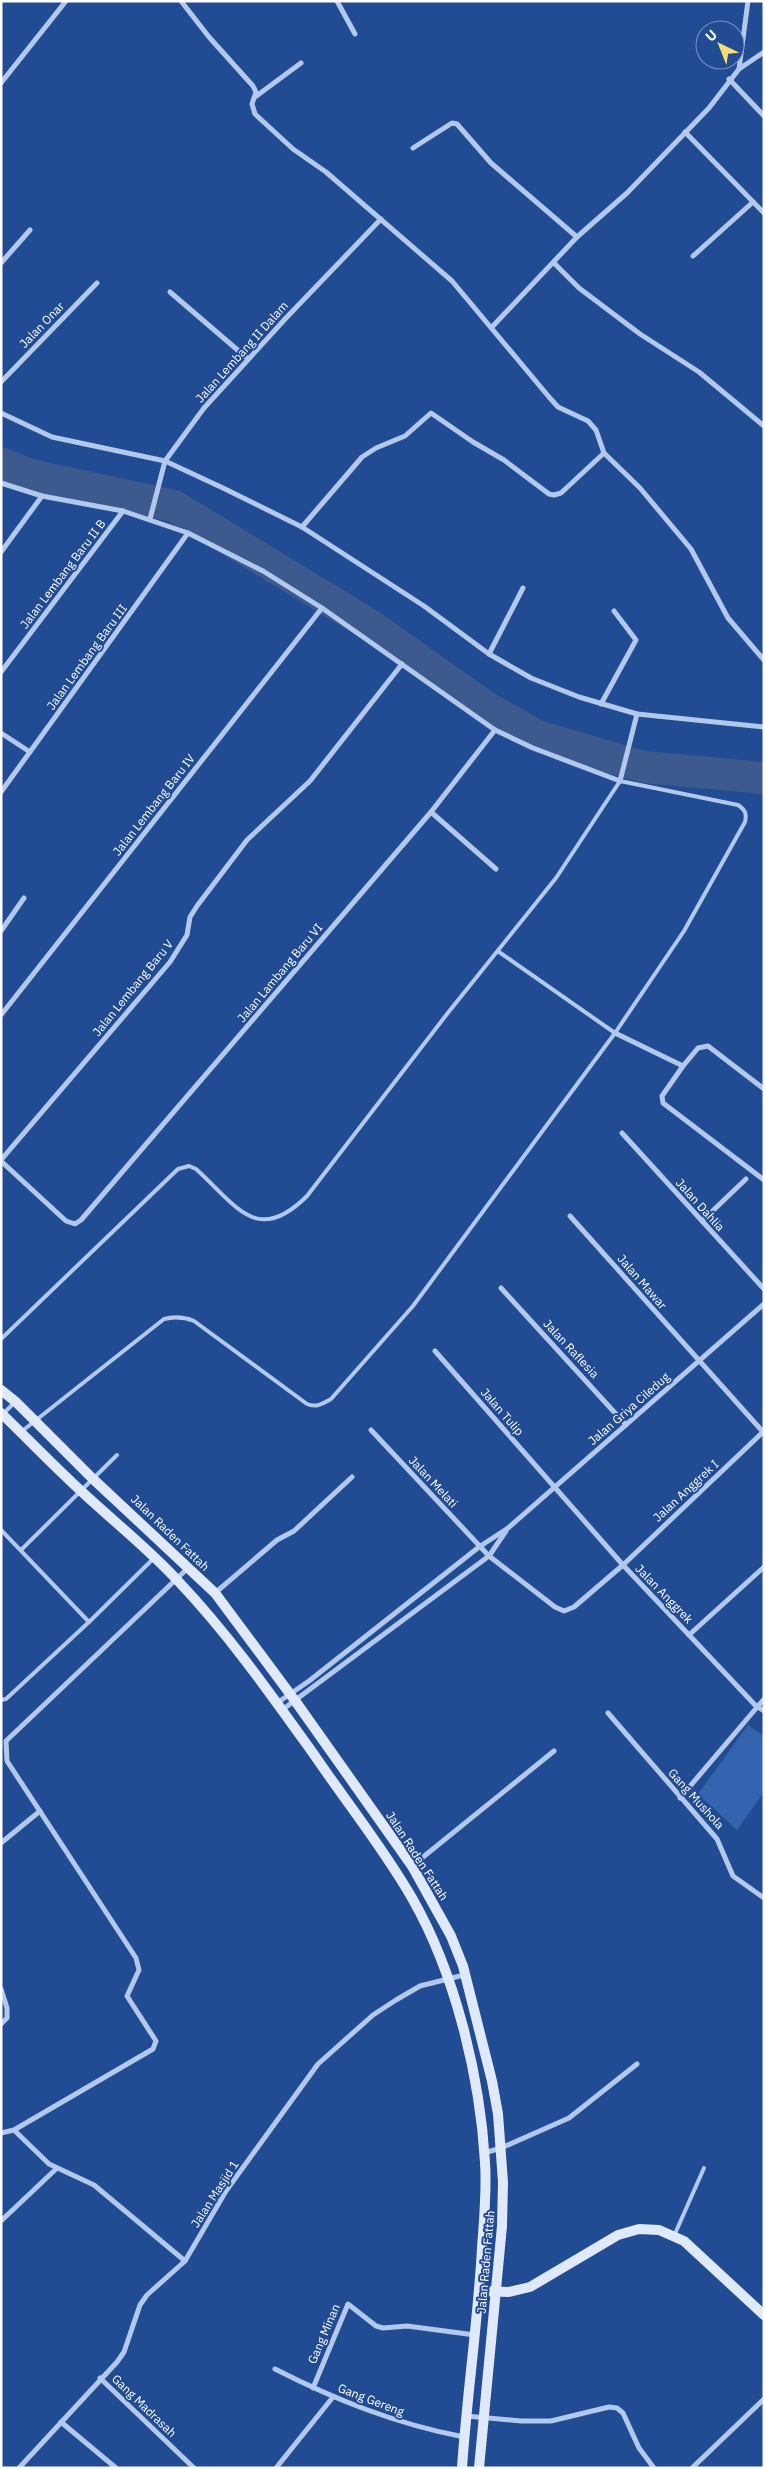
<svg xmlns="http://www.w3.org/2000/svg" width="765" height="2469" viewBox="0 0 765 2469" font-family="'IBM Plex Sans',sans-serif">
<rect width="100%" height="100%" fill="#214b92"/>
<polygon fill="#3464af" points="748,1725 764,1736 764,1792 737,1830 698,1794"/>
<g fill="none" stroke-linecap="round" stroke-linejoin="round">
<polyline stroke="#3c5a8e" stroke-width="32" points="1,463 30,475 174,506 370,625 486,707 537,736 644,767 764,778"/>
<g stroke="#b2c9ed" stroke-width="4">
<polyline points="499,952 615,1033"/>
<path d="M1,1339L178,1169L189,1166L196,1169C237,1206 257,1246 307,1196L447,1014L556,878L620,781L738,805C745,810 747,813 745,822L684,931L615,1033L413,1306L331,1399C322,1404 316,1408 307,1404L194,1321C184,1317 175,1316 164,1319L21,1432"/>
<polyline points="3,1414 14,1403"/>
<polyline points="1,1530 89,1622"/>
<polyline points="21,1550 117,1455"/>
<polyline points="1,1700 6,1699 89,1622 154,1558"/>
<polyline points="674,2236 704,2168"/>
</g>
<g stroke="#b2c9ed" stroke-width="5">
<polyline points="181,1 209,37 253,86 256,92 252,104 255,114 293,149 326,172 452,281 549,397 558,407 588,421 596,430 604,453 640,488 691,549 728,618 764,660"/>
<polyline points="337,1 355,34"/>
<polyline points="739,69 748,1"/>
<polyline points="729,79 764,116"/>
<polyline points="1,83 66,1"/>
<polyline points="255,97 301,63"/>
<polyline points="685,132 764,213"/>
<polyline points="413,148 452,123 457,124 491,163 577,237"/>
<polyline points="693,256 753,202"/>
<polyline points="1,263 30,230"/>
<polyline points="554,263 579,288 640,334 699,372 764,426"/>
<polyline points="170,292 248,359"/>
<polyline points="492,327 577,237 627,193 709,108 739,69 764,52"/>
<polyline points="1,382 97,283"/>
<polyline points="1,413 52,437 165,461 223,488 302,527 424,606 489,654 531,678 579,697 637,714 764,727"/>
<polyline points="1,483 42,496 123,511 188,533 263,571 322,608 495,730 533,748 620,781 637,714"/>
<polyline points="150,519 165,461 204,408 286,318 381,219"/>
<polyline points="302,527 362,457 376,448 405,436 431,413 473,442 504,460 549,494 554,495 561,493 604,453"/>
<polyline points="1,552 42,496"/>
<polyline points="489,654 523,588"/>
<polyline points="1,672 123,511"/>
<polyline points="601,704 636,640 614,611"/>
<polyline points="1,733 30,752"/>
<polyline points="1,792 188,533"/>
<polyline points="431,812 496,869"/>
<polyline points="1,931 24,898"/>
<polyline points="1,1015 322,608"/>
<polyline points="615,1033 683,1066 662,1096 663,1103 764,1180"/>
<polyline points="683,1066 698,1048 708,1046 764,1089"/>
<polyline points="622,1133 764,1289"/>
<polyline points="1,1160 170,962 187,935 190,917 197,906 247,840 310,781 402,664"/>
<polyline points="1,1161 66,1221 75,1224 81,1220 431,812 495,730"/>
<polyline points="570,1216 764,1433"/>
<polyline points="702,1221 746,1179"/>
<polyline points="501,1288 626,1425"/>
<polyline points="435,1351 623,1565 756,1706 764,1711"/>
<polyline points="371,1430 489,1556 555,1607 564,1611 574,1607 623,1565 764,1431"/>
<polyline points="215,1593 277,1540 294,1531 352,1477"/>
<polyline points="689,1635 764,1567"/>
<polyline points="277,1703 309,1681 479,1547 508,1528 764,1304"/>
<polyline points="282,1710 489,1556 506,1531"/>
<polyline points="608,1713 717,1839 733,1876 764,1898"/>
<polyline points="680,1798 764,1699"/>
<polyline points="1,1843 40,1811"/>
<polyline points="412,1866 554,1751"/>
<polyline points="1,1989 7,2008 7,2018 1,2024"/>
<polyline points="14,2130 49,2164 94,2185 185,2261"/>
<polyline points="1,2133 14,2130 153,2049 156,2041 127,1996 139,1970 136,1958 7,1761 6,1741 188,1568"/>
<polyline points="484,2153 501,2148 569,2118 637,2064"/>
<polyline points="1,2221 56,2169"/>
<path d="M275,2369C336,2400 396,2424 464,2437"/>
<polyline points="100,2378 194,2468"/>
<polyline points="313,2388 348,2304 376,2326 383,2328 407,2326 475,2335"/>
<polyline points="466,2416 521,2421 551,2421 609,2407 617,2408 623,2413 639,2448 654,2468"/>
<polyline points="61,2422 116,2468"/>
<polyline points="19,2468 117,2362 124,2352 140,2305 147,2295 185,2261 226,2191 318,2064 373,2015 396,2000 420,1986 464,1975"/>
<polyline points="276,2468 333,2397"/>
<polyline points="692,2468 764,2399"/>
</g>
<g stroke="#dfe9fa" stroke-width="10">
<polyline points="1,1390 16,1402 92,1478 215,1593 296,1702 412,1866 451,1936 463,1966 492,2081 498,2114 503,2182 502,2226 479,2468"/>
<path d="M1,1413C28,1439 53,1465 80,1490C113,1521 149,1549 179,1582C230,1636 272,1696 315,1756C347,1803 384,1849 412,1898C455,1973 480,2076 485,2162C487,2191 484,2219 482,2248C478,2321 467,2394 462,2468"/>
<polyline points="480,2291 509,2292 530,2287 618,2235 639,2229 659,2230 684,2241 764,2315"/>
</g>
</g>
<g text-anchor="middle" stroke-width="4" stroke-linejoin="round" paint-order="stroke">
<g font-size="12" fill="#fff" stroke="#214b92">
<text transform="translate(42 325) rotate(-46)" y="4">Jalan Onar</text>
<text transform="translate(242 352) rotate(-48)" y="4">Jalan Lembang II Dalam</text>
<text transform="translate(63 574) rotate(-53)" y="4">Jalan Lembang Baru II B</text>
<text transform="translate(87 657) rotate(-54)" y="4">Jalan Lembang Baru III</text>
<text transform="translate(154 805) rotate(-52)" y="4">Jalan Lembang Baru IV</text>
<text transform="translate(280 973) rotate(-50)" y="4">Jalan Lambang Baru VI</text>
<text transform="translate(133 988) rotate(-51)" y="4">Jalan Lembang Baru V</text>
<text transform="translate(700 1205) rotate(48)" y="4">Jalan Dahlia</text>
<text transform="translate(642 1282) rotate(49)" y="4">Jalan Mawar</text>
<text transform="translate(571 1349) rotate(47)" y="4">Jalan Raflesia</text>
<text transform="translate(629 1409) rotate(-41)" y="4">Jalan Griya Ciledug</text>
<text transform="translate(502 1412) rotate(49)" y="4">Jalan Tulip</text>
<text transform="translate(433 1482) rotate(47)" y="4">Jalan Melati</text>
<text transform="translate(686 1491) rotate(-43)" y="4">Jalan Anggrek I</text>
<text transform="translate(170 1533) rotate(44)" y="4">Jalan Raden Fattah</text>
<text transform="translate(664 1594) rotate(46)" y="4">Jalan Anggrek</text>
<text transform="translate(696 1799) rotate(48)" y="4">Gang Mushola</text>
<text transform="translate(417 1856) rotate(57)" y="4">Jalan Raden Fattah</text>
<text transform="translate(215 2194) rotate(-57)" y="4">Jalan Masjid 1</text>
<text transform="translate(486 2262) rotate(-85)" y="4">Jalan Raden Fattah</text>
<text transform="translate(324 2334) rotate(-67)" y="4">Gang Minan</text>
<text transform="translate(371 2400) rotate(21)" y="4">Gang Gereng</text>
<text transform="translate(144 2406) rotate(44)" y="4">Gang Madrasah</text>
</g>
</g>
<rect width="765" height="2469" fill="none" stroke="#ffffff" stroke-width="5"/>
<g transform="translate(720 45) rotate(317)"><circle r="24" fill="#214b92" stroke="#7a93be"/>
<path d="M0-4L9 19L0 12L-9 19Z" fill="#fadc74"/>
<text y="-8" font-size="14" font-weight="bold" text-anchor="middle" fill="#ffffff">U</text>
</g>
</svg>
